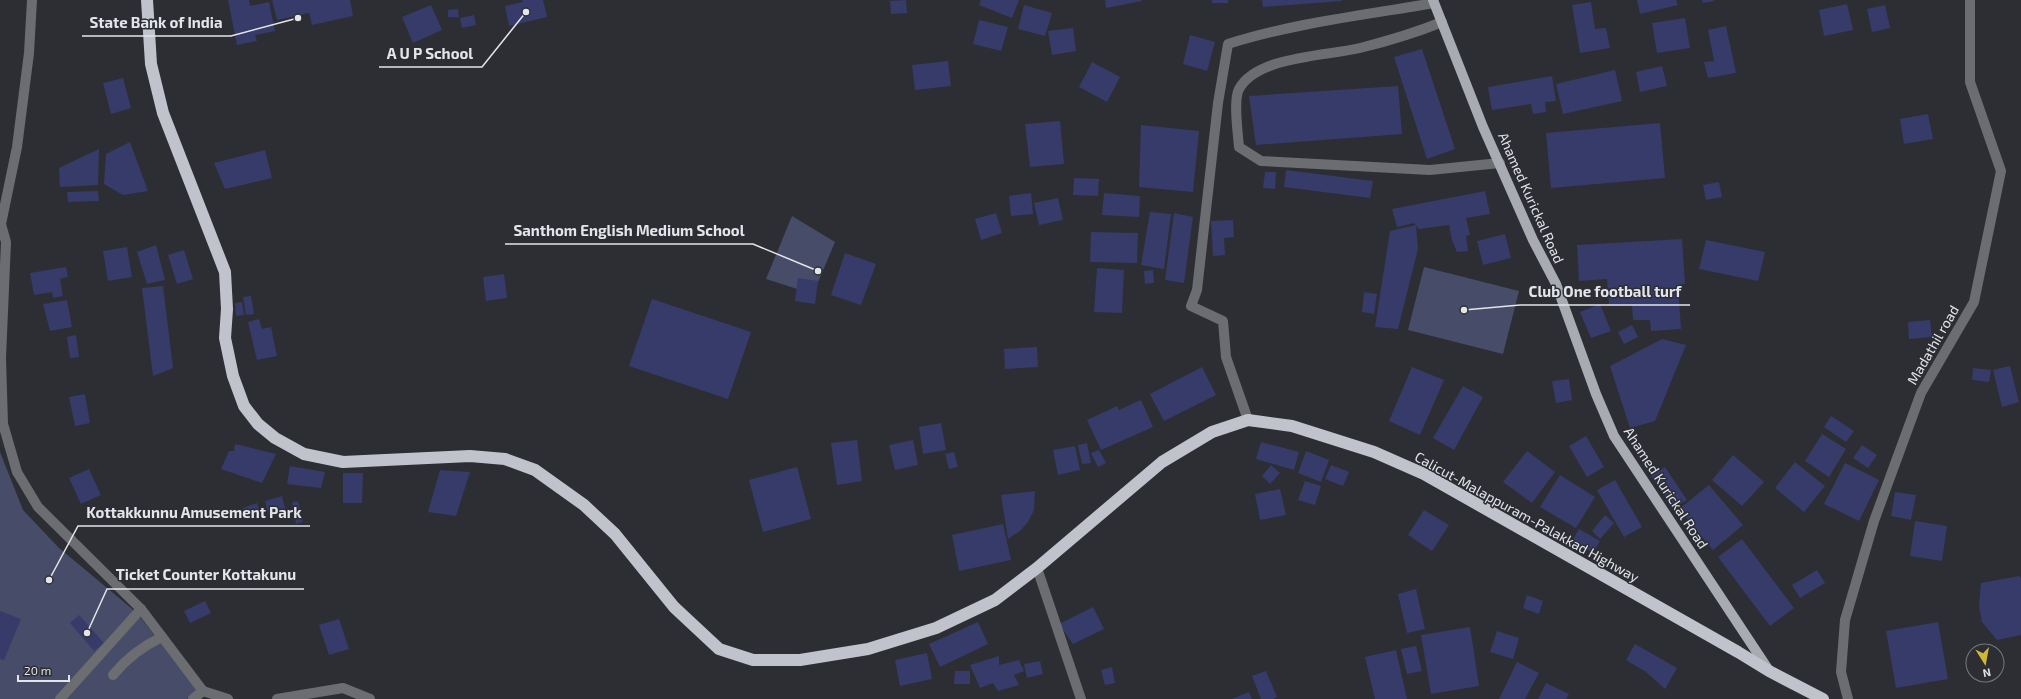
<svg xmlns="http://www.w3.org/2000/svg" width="2021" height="699" viewBox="0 0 2021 699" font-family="'Exo 2',sans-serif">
<rect width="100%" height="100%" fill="#2c2e34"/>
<g fill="#474c69">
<polygon points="792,216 835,242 813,294 766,279"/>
<polygon points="1424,267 1519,291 1503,354 1408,330"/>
<polygon points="0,452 23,510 58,547 137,613 198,691 187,699 0,699"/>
</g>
<g fill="#363b69">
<polygon points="228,0 249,0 250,6 269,2 275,31 255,35 257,41 237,45"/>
<polygon points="272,0 350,0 353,16 312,25 309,13 277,20"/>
<polygon points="522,0 543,0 547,17 509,26 505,6 523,2"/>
<polygon points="906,0 907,13 891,14 890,1"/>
<polygon points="981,0 1019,0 1012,18 979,5"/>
<polygon points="1105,0 1142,0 1142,1 1106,8"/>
<rect x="1212" y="0" width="16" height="3"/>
<polygon points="1262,0 1342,0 1342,1 1263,7"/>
<polygon points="1637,0 1676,0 1678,5 1640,14"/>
<polygon points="1702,0 1714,0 1714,1 1703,3"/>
<polygon points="1591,2 1595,29 1606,28 1610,48 1580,53 1572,5"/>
<polygon points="1847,4 1853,30 1824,36 1819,10"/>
<polygon points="431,5 442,30 413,43 402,17"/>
<polygon points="1024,5 1052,13 1045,36 1018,29"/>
<polygon points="1885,5 1890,28 1872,32 1867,9"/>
<polygon points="458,9 459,17 448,17 448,10"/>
<polygon points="474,15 476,25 462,28 460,18"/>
<polygon points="1685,18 1690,48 1657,53 1652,23"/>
<polygon points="979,20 1008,27 1001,51 973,44"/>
<polygon points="1726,26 1736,73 1708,78 1704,62 1714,61 1708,30"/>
<polygon points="1073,28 1076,51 1052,55 1048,31"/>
<polygon points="1190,35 1215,42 1207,71 1183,64"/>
<polygon points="1422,49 1455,149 1427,159 1394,57"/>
<polygon points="948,61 951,86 915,90 912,65"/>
<polygon points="1092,62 1120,77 1107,102 1079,87"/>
<polygon points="1662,66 1667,86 1640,92 1636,72"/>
<polygon points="1615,70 1622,101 1563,114 1556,84"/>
<polygon points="1552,76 1556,101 1545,102 1546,112 1533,114 1531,104 1492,110 1488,87"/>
<polygon points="123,78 131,108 111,114 103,83"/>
<polygon points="1398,86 1402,134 1256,145 1249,96"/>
<polygon points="1928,114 1933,139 1904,144 1900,119"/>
<polygon points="1060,121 1064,164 1030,167 1025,124"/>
<polygon points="1660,123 1665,178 1551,188 1546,133"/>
<polygon points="1141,125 1199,131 1193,192 1139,187"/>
<polygon points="130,142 148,191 123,195 104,184 106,154"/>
<polygon points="99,149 98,185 60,187 59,168"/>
<polygon points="265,150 272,178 225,189 214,163"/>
<polygon points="1286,170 1373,181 1370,198 1284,187"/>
<polygon points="1265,172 1276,172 1275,189 1263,188"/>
<polygon points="1074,178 1099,179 1098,196 1073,195"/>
<polygon points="1719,182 1722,197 1706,200 1703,185"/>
<polygon points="98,191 99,201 68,202 67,192"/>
<polygon points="1485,191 1490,214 1466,218 1470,235 1466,236 1468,251 1457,252 1452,240 1449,225 1419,229 1414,223 1397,227 1392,209"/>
<polygon points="1031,193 1033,214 1011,216 1009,196"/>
<polygon points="1104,193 1140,196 1139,217 1102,215"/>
<polygon points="1058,198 1063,220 1039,225 1034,203"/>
<polygon points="1150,212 1171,214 1164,269 1141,265"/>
<polygon points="996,213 1002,233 981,240 975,219"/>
<polygon points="1174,213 1193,217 1184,283 1165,280"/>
<polygon points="1233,220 1234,237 1224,238 1225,255 1213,256 1211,221"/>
<polygon points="1416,225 1418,249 1398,329 1375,327 1390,231"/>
<polygon points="1091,232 1138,233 1137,263 1090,262"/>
<polygon points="1505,234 1511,258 1483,265 1477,241"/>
<polygon points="1682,239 1685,284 1678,285 1681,329 1651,331 1650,320 1633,320 1632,305 1609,306 1607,279 1579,281 1577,245"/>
<polygon points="1706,240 1765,252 1758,281 1699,269"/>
<polygon points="156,245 165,280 147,284 137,252"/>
<polygon points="127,247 132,277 108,281 103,251"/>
<polygon points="184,250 193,279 177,284 168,255"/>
<polygon points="845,253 876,264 861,305 831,295"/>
<polygon points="66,267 68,277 60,279 63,296 53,298 52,292 34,295 30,273"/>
<polygon points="1097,268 1124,270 1122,313 1094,312"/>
<polygon points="1153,270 1154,283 1145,284 1144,271"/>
<polygon points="504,274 507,298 486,301 483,277"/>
<polygon points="798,278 818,281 815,304 795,301"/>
<polygon points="163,286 173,368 153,376 142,288"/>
<polygon points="1364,292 1377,294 1374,314 1362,312"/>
<polygon points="251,296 254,314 246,315 243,297"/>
<polygon points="652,299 751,332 728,399 629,366"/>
<polygon points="67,300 72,327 50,331 43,304"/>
<polygon points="242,302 244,315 236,316 235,303"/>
<polygon points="1600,304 1611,331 1591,338 1580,312"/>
<polygon points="259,319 262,329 271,327 277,356 257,360 248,322"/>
<polygon points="1930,320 1932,337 1909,339 1908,322"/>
<polygon points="1632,325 1638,337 1624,344 1618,332"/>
<polygon points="76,335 79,357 70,358 67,337"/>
<polygon points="1662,339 1686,345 1655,421 1630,428 1610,366"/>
<polygon points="1037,347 1038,367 1005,369 1004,349"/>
<polygon points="2010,366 2019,402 2002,407 1993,370"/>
<polygon points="1202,367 1216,395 1164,421 1150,394"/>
<polygon points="1412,367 1444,380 1420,435 1389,421"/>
<polygon points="1973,368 1991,370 1989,382 1972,380"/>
<polygon points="1569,379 1572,400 1556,403 1552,381"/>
<polygon points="1463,386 1483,397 1454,450 1433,438"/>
<polygon points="85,394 90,423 75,426 69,397"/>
<polygon points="1141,400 1153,427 1101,450 1087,420 1117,406 1119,410"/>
<polygon points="1831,416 1854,431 1846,442 1824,427"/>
<polygon points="941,423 946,450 923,454 919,427"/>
<polygon points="1822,434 1846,449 1829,477 1805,461"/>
<polygon points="1586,436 1604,467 1587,477 1569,446"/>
<polygon points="857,440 862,481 837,485 831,443"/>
<polygon points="913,440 918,465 895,470 889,445"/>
<polygon points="1261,442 1299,452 1294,470 1256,459"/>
<polygon points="1087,443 1091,463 1082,464 1078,445"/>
<polygon points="235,444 276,454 262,483 221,469 229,451 234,451"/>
<polygon points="1862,445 1877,455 1868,468 1853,458"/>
<polygon points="1075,446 1080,470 1058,475 1053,450"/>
<polygon points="1099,450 1106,463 1098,467 1091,453"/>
<polygon points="1306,451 1329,460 1321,482 1298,473"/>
<polygon points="1527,451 1555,472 1532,503 1503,482"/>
<polygon points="954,452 958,467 949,469 945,454"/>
<polygon points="1733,455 1764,482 1742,506 1712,480"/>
<polygon points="1795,462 1825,486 1804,512 1775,488"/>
<polygon points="1845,463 1879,480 1859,521 1824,504"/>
<polygon points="1271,465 1280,473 1270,484 1262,476"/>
<polygon points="1331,465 1349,472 1343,486 1325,479"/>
<polygon points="290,466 325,472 321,488 287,484"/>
<polygon points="797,467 811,519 763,532 749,480"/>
<polygon points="1665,467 1687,500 1674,508 1651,476"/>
<polygon points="89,469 101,495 81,504 69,478"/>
<polygon points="440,470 470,472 456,516 428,512"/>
<polygon points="343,473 363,473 362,503 343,503"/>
<polygon points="1560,475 1595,497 1576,528 1540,507"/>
<polygon points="1615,480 1642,527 1624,537 1597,490"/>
<polygon points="1305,481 1321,486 1315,505 1298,500"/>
<polygon points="1709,485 1743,525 1713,550 1679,509"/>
<polygon points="1280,489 1286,515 1260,520 1255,494"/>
<polygon points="1035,491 1034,510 1028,522 1020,531 1008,539 1001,495"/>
<polygon points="1895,492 1916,495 1911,520 1891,516"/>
<polygon points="282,496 286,513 269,517 265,501"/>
<polygon points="298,501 303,522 296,524 292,502"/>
<polygon points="257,503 261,515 247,520 243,508"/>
<polygon points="1424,510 1449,525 1432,551 1408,535"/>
<polygon points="1605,515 1614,523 1600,539 1592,531"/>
<polygon points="1915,521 1947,526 1942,561 1910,556"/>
<polygon points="1003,524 1011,560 959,571 952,535"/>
<polygon points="1579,529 1600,541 1593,553 1572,541"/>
<polygon points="1742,539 1794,608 1770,626 1718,557"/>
<polygon points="1817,570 1825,583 1800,598 1792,585"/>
<polygon points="2019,576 2021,578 2021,635 1997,640 1982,622 1979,606 1981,583"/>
<polygon points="1416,589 1425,629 1407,633 1398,594"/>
<polygon points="1527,595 1543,601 1539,614 1523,608"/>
<polygon points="205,601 211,613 190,623 184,611"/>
<polygon points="1093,607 1104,629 1073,644 1059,624"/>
<polygon points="0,611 21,619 4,660 0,659"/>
<polygon points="79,615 104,643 94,651 70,623"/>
<polygon points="339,619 349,649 329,655 319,625"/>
<polygon points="978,622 988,644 940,667 929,644"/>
<polygon points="1938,622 1948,679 1896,688 1886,631"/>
<polygon points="1470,627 1479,686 1431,694 1421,635"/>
<polygon points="1497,631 1519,638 1513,659 1490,652"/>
<polygon points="1635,644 1677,668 1665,689 1646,672 1626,660"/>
<polygon points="1416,646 1422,671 1407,674 1401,649"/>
<polygon points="1396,650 1407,699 1375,699 1365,657"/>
<polygon points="927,653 932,679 900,686 895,660"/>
<polygon points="999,656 999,665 1019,660 1024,671 1014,675 1019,685 998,691 993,683 980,688 970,665"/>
<polygon points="1040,661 1043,674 1027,678 1024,664"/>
<polygon points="1517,662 1539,673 1525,699 1499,699"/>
<polygon points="1112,667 1115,683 1105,685 1101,670"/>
<polygon points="955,671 970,671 970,684 954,684"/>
<polygon points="1266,671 1277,697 1273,699 1261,699 1252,676"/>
<polygon points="1546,683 1569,694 1566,699 1538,699"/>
<polygon points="1249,692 1252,699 1232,699"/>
</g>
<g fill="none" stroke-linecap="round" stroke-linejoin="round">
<g stroke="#6c6d70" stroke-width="10">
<polyline points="32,0 29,53 17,147 1,224 6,242 1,358 3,424 17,472 38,507 141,609 203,691"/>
<path d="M1442,22C1415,33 1388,41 1360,48C1327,56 1257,56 1239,89C1233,100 1238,134 1239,147L1261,161L1430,170L1500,163"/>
<path d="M1248,420L1226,357L1223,321L1191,306L1197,290L1218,103L1228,44C1294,23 1365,15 1434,3"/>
<polyline points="1037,568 1081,699"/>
<path d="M113,675C126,659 143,646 162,637"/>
<polyline points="203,691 228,699"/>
<polyline points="60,699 141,609"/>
<polyline points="193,699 203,691"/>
<polyline points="277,699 343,688 370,699"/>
<polyline points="1848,699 1841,672 1845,620 1874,521 1921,393 1974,302 2001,171 1970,82 1970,0"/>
</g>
<polyline stroke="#a9abb2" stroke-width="10" points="1433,0 1483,127 1533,240 1556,284 1596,394 1614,436 1768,669"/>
<polyline stroke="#c1c3cc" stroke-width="12" points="147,0 151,64 163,113 225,272 227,309 225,338 233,376 244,406 258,424 275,438 304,454 343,462 470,456 505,459 535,470 584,505 615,534 674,607 719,649 753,660 800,660 868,649 936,628 995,600 1037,568 1162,462 1212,432 1248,420 1292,426 1374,452 1424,474 1738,652 1769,671 1823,699"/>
</g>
<g text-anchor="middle" stroke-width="3" stroke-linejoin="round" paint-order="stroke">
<g font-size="14" fill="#e4e5ea" stroke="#2c2e34">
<text transform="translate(1531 198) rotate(66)" y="5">Ahamed Kurickal Road</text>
<text transform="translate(1933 345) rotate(-60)" y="5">Madathil road</text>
<text transform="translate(1666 488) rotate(57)" y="5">Ahamed Kurickal Road</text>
<text transform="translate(1527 517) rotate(29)" y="5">Calicut-Malappuram-Palakkad Highway</text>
</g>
</g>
<path fill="none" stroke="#e4e5ea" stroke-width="1.5" d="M298 18L231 36H82M526 12L482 67H379M818 271L753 244H505M1464 310L1520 305H1690M49 580L78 526H310M87 633L107 589H304"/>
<g fill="#e4e5ea" stroke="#2c2e34" stroke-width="1.5">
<circle cx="298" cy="18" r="4"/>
<circle cx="526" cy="12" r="4"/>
<circle cx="818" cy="271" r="4"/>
<circle cx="1464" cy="310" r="4"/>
<circle cx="49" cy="580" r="4"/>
<circle cx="87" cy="633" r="4"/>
</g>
<g font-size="15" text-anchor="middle" font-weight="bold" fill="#e4e5ea" stroke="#2c2e34" stroke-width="3" stroke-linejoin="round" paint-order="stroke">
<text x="156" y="28">State Bank of India</text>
<text x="430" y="59">A U P School</text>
<text x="629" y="236">Santhom English Medium School</text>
<text x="1605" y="297">Club One football turf</text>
<text x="194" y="518">Kottakkunnu Amusement Park</text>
<text x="206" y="580">Ticket Counter Kottakunu</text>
</g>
<g transform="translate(1985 663) rotate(169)"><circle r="19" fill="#2c2e34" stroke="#76777d"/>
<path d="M0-3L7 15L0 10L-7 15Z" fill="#d1b736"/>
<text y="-6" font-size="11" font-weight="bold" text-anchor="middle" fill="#e4e5ea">N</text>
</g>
<path d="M18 675v6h51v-6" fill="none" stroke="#e4e5ea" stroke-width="2"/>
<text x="24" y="675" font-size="12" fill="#e4e5ea" stroke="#2c2e34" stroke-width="3" paint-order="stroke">20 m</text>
</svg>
